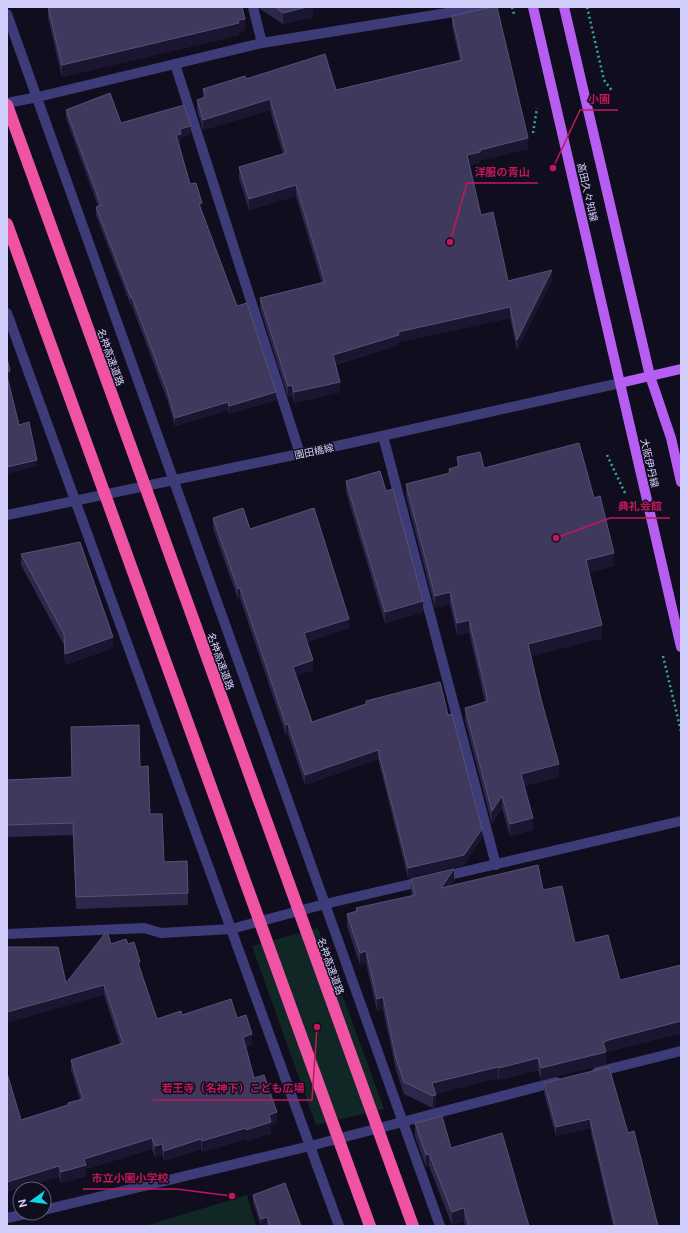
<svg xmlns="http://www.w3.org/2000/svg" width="688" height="1233" viewBox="0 0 688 1233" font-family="'DM Sans','Noto Sans JP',sans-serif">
<rect width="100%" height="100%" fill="#100e1e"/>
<g fill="#112726">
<polygon points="318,928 384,1109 316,1125 252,946"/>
<polygon points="247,1195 256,1226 145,1226"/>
</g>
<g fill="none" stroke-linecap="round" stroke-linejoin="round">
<g stroke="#37a79c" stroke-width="2.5" stroke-dasharray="2 3" stroke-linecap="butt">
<polyline points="512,7 514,14"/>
<polyline points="587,7 604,80 613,92"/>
<polyline points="533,133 537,108"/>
<polyline points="607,455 625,493"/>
<polyline points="663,656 681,731"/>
</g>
<g stroke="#3d3c79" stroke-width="10">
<polyline points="253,7 262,43"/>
<polyline points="7,14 440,1226"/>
<polyline points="175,64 300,454"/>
<polyline points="7,103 38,97 262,43 484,7"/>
<polyline points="7,313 339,1226"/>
<polyline points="383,436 496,865"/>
<polyline points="7,515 346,444 620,383"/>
<polyline points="441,877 681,821"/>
<polyline points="7,934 144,928 161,933 231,929 325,904 424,881"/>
<polyline points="597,1072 681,1051"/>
<polyline points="44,1210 310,1146 556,1082"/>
<polyline points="7,1218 30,1213"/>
</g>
<g stroke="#b65ef2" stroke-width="10">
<polyline points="533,7 681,647"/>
<polyline points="564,7 650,376 671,438 681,482"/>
<polyline points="620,383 681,369"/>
</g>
<g stroke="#f153a4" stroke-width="12">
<polyline points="7,105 413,1226"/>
<polyline points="7,224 370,1226"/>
</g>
</g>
<g fill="#2d284a">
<polygon points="48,7 245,30 239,32 239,35 62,77 48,18"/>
<polygon points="259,7 313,7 313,17 283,24 260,9"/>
<polygon points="452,16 528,149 480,160 480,163 470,165 481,215 508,281 552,280 517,350 510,318 399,342 399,345 335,365 340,392 294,403 292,395 288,397 260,308 260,298 322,283 296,196 249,210 239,178 239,167 283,154 270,110 203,130 197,110 197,100 203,98 203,89 246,79 336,90 460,61 452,27"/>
<polygon points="66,110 121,123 191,134 181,137 181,142 179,143 190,184 202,211 237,306 276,400 229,414 228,410 175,426 167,399 132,306 131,306 96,215 96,207 98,206 66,118"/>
<polygon points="457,457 484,468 594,498 614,566 589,572 602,638 531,656 559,777 524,786 533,830 510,836 502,808 492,824 465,720 465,708 485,702 469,632 457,635 450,604 435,608 406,496 406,484 449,474 449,469 457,467"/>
<polygon points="346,481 386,491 423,612 385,623 346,492"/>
<polygon points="213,518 250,529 349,628 307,642 313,670 296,675 312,722 366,704 366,701 448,715 482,838 464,865 408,878 378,759 305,785 288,734 286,735 240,598 238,599 213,528"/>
<polygon points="21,554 113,648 65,665 64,645 21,565"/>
<polygon points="71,727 140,767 150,814 164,862 188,893 188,905 76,909 73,835 7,837 7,780 72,777"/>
<polygon points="411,879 454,881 450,886 543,890 575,943 620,980 681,965 681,1033 606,1052 606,1064 541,1080 538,1070 499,1080 498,1078 435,1094 436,1107 433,1108 404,1094 396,1070 383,1009 377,1011 366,963 360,965 347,926 347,914 356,911 356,908 412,896 411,891"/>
<polygon points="111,944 128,944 140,969 157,1019 182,1015 237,1018 252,1044 245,1047 254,1078 277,1123 271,1125 271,1133 246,1141 246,1139 202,1152 201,1149 164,1161 162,1154 155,1157 152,1149 86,1169 86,1176 61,1183 59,1177 21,1120 68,1105 68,1103 80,1099 71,1070 71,1060 120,1044 104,995 66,983"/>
<polygon points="544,1083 628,1133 658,1226 613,1226 590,1128 556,1136 544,1093"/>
<polygon points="415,1123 451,1148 529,1226 465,1226 464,1221 452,1225 429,1166 426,1167 415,1136"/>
<polygon points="253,1195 301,1226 267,1226 267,1224 261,1226 253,1202"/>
</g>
<g fill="#1a1631">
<polygon points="307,7 313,7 313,17 283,24 283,13"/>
<polygon points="245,19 245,30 239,32 239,35 62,77 62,65"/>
<polygon points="270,99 270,110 203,130 203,120"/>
<polygon points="191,126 191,134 181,137 181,142 176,144 176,135 180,129"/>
<polygon points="528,138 528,149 480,160 480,163 467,166 467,155 480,150"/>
<polygon points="296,185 296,196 249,210 249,199"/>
<polygon points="202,203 202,211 199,204"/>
<polygon points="552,270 552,280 517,350 517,340"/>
<polygon points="132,297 132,306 131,306 131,298"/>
<polygon points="510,307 510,318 399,342 399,345 333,365 333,355 398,332"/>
<polygon points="10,371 10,377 7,378 7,372"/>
<polygon points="340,382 340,392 294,403 294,392"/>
<polygon points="292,385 292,395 288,397 288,386"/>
<polygon points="276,392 276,400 229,414 229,406"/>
<polygon points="228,402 228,410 175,426 175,418"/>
<polygon points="37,460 37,466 7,474 7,467"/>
<polygon points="614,553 614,566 586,573 586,560"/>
<polygon points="240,588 240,598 238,599 238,589"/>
<polygon points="450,592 450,604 435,608 435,596"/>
<polygon points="423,601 423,612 385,623 385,612"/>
<polygon points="349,619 349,628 304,643 304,633"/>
<polygon points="469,620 469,632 457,635 457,623"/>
<polygon points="602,625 602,638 528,657 528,644"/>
<polygon points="113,637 113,648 65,665 65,654"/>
<polygon points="313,660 313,670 293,676 293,667"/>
<polygon points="288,724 288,734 286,735 286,725"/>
<polygon points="378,750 378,759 305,785 305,775"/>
<polygon points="559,764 559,777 521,787 521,774"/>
<polygon points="502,796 502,808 492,824 492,811"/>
<polygon points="533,818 533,830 510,836 510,824"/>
<polygon points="482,829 482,838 464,865 408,878 408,868"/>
<polygon points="454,869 454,881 441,900 441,888"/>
<polygon points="366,951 366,963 360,965 360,953"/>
<polygon points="140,962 140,972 138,963"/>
<polygon points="104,985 104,995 7,1023 7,1012"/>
<polygon points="383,997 383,1009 377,1011 377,999"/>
<polygon points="681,1021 681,1033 606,1052 606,1064 541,1080 541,1068 603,1042 605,1041"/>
<polygon points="252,1034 252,1044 243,1047 243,1037"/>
<polygon points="538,1058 538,1070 499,1080 499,1068"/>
<polygon points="498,1067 498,1078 432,1095 432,1083"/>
<polygon points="436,1095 436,1107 433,1108 433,1096"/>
<polygon points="277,1112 277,1123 271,1125 271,1133 246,1141 246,1130 269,1115"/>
<polygon points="590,1119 590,1128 556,1136 556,1127"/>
<polygon points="246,1128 246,1139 202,1152 202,1141"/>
<polygon points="152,1138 152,1149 86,1169 86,1176 61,1183 61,1172 84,1159"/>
<polygon points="201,1139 201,1149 164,1161 164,1151"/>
<polygon points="162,1144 162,1154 155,1157 155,1146"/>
<polygon points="429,1154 429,1166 426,1167 426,1155"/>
<polygon points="59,1166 59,1177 7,1192 7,1182"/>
<polygon points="464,1208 464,1221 452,1225 452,1212"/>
<polygon points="267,1217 267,1224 261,1226 261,1219"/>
</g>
<g fill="#3f395d" stroke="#565176">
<polygon points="48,7 242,7 245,19 238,20 239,23 62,65"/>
<polygon points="275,7 307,7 283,13"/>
<polygon points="492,7 497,7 528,138 480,150 480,152 467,155 481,215 493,212 508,281 552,270 517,340 510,307 398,332 399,335 333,355 340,382 294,392 292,385 288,386 260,298 325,282 296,185 249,199 239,167 286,153 270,99 203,120 197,100 206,97 203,89 245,76 246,79 325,54 336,90 462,60 452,16"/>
<polygon points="110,93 121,123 184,105 191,126 180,129 181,134 176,135 190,184 196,183 202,203 199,204 237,306 247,303 276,392 229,406 228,402 175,418 167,390 132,297 131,298 96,207 101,205 66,110"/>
<polygon points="7,358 10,371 7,372"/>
<polygon points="7,376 19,425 29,422 37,460 7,467"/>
<polygon points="579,443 594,498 600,496 614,553 586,560 602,625 528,644 541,699 559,764 521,774 533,818 510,824 502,796 492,811 465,708 488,701 469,620 457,623 450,592 435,596 406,484 450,473 449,469 459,466 457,457 480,452 484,468"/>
<polygon points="380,471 386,491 393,489 423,601 385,612 346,481"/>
<polygon points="243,508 250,529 314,508 349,619 304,633 313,660 293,667 312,722 366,704 366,701 440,682 448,715 452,714 482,829 464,855 408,868 378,750 305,775 288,724 286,725 240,588 238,589 213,518"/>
<polygon points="80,542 113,637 65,654 64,634 21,554"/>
<polygon points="139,725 140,767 148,766 150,814 162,814 164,862 187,861 188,893 76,897 73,823 7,825 7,780 72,777 71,727"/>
<polygon points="538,865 543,890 562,886 575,943 608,935 620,980 681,965 681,1021 605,1041 605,1042 603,1042 606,1052 541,1068 538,1058 499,1068 498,1067 432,1083 436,1095 433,1096 404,1082 396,1058 383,997 377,999 366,951 360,953 347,914 357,911 356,908 415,895 411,879 454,869 441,888"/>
<polygon points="107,931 111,944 126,939 128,944 134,942 140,962 138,963 157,1019 181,1011 182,1015 231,999 237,1018 246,1015 252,1034 243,1037 254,1078 264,1075 277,1112 269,1115 271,1122 246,1130 246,1128 202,1141 201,1139 164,1151 162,1144 155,1146 152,1138 84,1159 86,1165 61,1172 59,1166 7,1182 7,1073 21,1120 68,1105 68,1103 83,1099 71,1060 123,1043 104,985 7,1012 7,947 58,947 66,983"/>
<polygon points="609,1067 628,1133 634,1131 658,1226 615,1226 590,1119 556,1127 544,1083"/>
<polygon points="442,1116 451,1148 502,1133 529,1226 469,1226 464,1208 452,1212 429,1154 426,1155 415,1123"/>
<polygon points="285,1183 301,1226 270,1226 267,1217 261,1219 253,1195"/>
</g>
<g text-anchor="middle" stroke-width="3" stroke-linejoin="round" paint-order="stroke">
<g font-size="10" fill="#d2cefb" stroke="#100e1e">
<text transform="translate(588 192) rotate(77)" y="4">高田久々知線</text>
<text transform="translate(111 357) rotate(70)" y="4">名神高速道路</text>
<text transform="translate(314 451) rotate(-12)" y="4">園田橋線</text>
<text transform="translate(650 463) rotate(77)" y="4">大阪伊丹線</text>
<text transform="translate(221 661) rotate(70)" y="4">名神高速道路</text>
<text transform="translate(331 966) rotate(70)" y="4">名神高速道路</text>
</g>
</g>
<path fill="none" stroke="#c2185b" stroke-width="1.5" d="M553 168L580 110H618M450 242L467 183H538M556 538L610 518H670M317 1027L312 1100H153M232 1196L176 1189H83"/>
<g fill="#c2185b" stroke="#100e1e" stroke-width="1.5">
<circle cx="553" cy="168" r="4"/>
<circle cx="450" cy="242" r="4"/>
<circle cx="556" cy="538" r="4"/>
<circle cx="317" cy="1027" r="4"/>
<circle cx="232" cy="1196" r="4"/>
</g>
<g font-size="11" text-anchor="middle" font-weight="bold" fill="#c2185b" stroke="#100e1e" stroke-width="3" stroke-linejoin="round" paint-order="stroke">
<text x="599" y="103">小園</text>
<text x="502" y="176">洋服の青山</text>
<text x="640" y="510">典礼会館</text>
<text x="233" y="1092">若王寺（名神下）こども広場</text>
<text x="130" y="1182">市立小園小学校</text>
</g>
<rect width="688" height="1233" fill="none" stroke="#d2cefb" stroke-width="16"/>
<g transform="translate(32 1201) rotate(256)"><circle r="19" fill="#100e1e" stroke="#5e5b76"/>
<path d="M0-3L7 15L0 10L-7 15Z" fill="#12d5e3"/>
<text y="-6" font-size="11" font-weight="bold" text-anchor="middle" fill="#d2cefb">N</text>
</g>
</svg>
